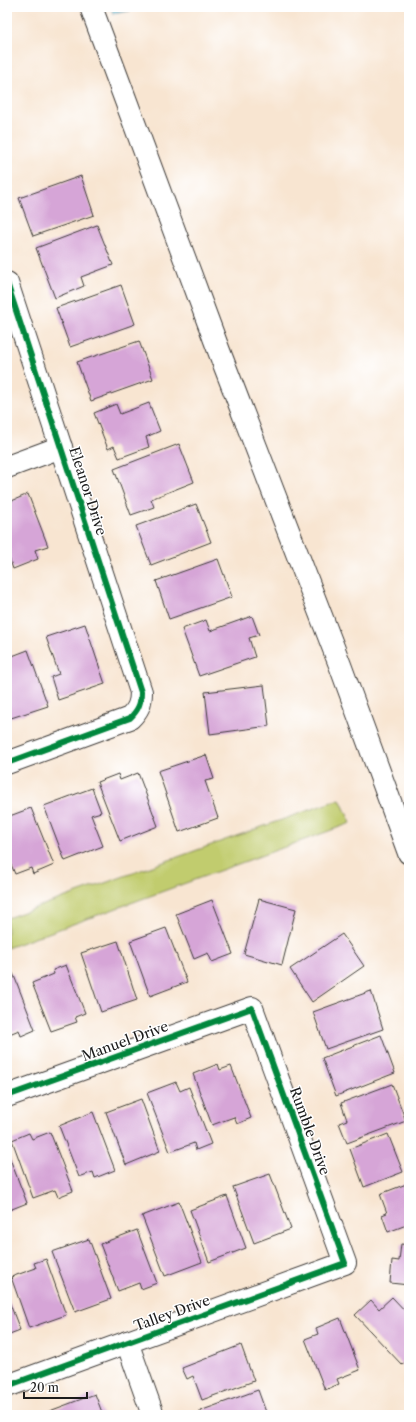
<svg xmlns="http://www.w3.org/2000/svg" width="416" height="1422" viewBox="0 0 416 1422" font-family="'Libre Caslon Text',serif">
<rect width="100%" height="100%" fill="#fff"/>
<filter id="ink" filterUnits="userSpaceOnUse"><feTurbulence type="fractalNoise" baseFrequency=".025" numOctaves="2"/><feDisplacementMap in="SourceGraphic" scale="8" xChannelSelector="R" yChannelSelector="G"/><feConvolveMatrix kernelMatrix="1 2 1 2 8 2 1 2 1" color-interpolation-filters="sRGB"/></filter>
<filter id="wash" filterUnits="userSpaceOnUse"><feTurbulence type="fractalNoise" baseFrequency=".012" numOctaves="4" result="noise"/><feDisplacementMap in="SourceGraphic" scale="16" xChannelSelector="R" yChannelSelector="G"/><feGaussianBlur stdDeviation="0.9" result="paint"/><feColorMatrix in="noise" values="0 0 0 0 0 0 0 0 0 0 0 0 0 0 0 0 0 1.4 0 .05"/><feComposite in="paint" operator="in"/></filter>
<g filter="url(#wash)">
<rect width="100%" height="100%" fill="#f8e5d1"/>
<polygon fill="#c1cc6e" stroke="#6e7445" points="340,799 351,823 7,948 7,918"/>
<polygon fill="#43aac3" stroke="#306370" points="111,7 132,7 130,11 113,14"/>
<g id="blocks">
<g fill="#d6a5d7">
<polygon points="81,176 94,215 33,236 19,198"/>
<polygon points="97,225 113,265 81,277 84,286 55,298 36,248"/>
<polygon points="121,285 135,324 70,347 56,308"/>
<polygon points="139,341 153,379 91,401 77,362"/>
<polygon points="149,403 160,431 146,437 149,447 119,458 114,446 108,449 94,413 116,404 120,414"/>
<polygon points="179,444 194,482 151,499 154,507 131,515 114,469"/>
<polygon points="28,494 48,546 35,550 38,559 13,569 7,552 7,503"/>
<polygon points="196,504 211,542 151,565 136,526"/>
<polygon points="218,559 232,597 169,619 156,581"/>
<polygon points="252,616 259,635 249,638 255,657 199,676 182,629 206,620 210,631"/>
<polygon points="85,624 105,684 58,700 51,677 59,674 46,637"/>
<polygon points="28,650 48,706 8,719 7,715 7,658"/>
<polygon points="264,685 269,726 210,734 205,692"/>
<polygon points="206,755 214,779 205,781 218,818 179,832 158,771"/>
<polygon points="138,773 158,826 120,841 97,782 118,774 120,780"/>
<polygon points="92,788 101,812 91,815 103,846 65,861 44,806"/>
<polygon points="31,808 54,865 33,874 31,868 15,874 7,855 7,817"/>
<polygon points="259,899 296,909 282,965 244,954"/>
<polygon points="212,900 233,954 212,962 208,953 194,959 176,914"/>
<polygon points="166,928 187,982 150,996 130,941"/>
<polygon points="342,934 364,966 312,1002 290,969"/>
<polygon points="118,941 137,1000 101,1012 81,953"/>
<polygon points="66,965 85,1013 75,1017 77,1022 51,1031 32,983 54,974 53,970"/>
<polygon points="13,973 35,1030 21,1036 19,1030 7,1035 7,976"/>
<polygon points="371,991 383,1029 326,1049 313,1012"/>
<polygon points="381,1035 395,1073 336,1096 322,1058"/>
<polygon points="218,1064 220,1070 231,1066 251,1118 237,1124 234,1117 212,1125 193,1074"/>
<polygon points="176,1082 180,1091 189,1087 211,1144 196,1150 194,1143 170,1152 147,1093"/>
<polygon points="392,1084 406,1121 347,1143 339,1123 347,1120 341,1103"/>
<polygon points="141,1099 160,1151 126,1165 106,1112"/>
<polygon points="93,1112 115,1170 95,1178 93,1172 79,1177 59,1126"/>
<polygon points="50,1132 73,1191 58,1197 55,1190 33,1198 12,1140 29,1133 32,1139"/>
<polygon points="388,1134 403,1172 364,1187 350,1149"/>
<polygon points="7,1151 27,1203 7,1211"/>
<polygon points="270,1174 291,1229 254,1243 233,1187"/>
<polygon points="409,1183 409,1224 388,1232 382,1215 387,1213 380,1194"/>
<polygon points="227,1196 246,1248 209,1262 190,1210"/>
<polygon points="179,1202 202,1262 165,1276 142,1216"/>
<polygon points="137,1230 157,1283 141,1289 139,1283 118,1291 100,1244"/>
<polygon points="89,1239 111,1299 75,1312 52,1252"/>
<polygon points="401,1244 409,1245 409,1285 390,1283 392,1260 399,1261"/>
<polygon points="46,1259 66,1315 29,1328 11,1277 36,1268 34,1263"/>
<polygon points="7,1296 20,1330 7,1335"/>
<polygon points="392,1297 409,1315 409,1359 402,1365 355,1315 371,1300 379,1309"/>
<polygon points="340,1318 360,1370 337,1379 339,1384 325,1390 305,1339 318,1334 316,1328"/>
<polygon points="241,1345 254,1381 202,1400 193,1376 187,1379 182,1368"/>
<polygon points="258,1390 267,1415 201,1415 200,1411"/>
<polygon points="95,1394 103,1415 39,1415"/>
</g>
</g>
</g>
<g filter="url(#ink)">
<use href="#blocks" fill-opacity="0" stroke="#3d3a37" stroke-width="1"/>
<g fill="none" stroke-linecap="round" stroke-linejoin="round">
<g stroke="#3d3a37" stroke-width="24">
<g id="minor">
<polyline points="91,7 219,351 340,665 409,853"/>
<path d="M7,283L141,692C141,704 138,710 130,718L7,763"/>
<polyline points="7,467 61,447"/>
<polyline points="7,1096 252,1008 345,1263 7,1386"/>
<polyline points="127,1342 153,1415"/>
</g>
</g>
<use href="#minor" stroke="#fff" stroke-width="22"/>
<g stroke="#fff" stroke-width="8">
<g id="cycleway">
<path d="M7,283L141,692C141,704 138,710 130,718L7,763"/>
<polyline points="7,1096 252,1008 345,1263 7,1386"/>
</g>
</g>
<use href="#cycleway" stroke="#00873e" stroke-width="6"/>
</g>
</g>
<g text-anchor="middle" stroke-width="3" stroke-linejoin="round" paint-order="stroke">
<g font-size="14" fill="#1c1c1c" stroke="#fff">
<text transform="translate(88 491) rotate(72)" y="5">Eleanor Drive</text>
<text transform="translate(125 1041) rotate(-20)" y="5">Manuel Drive</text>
<text transform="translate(310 1131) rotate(70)" y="5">Rumble Drive</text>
<text transform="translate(172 1313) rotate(-20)" y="5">Talley Drive</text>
</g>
</g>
<rect width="416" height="1422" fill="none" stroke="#fff" stroke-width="24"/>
<path d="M24 1392v6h63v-6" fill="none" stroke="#1c1c1c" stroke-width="2"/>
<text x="30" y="1392" font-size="12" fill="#1c1c1c" stroke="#ffffff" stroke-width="3" paint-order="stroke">20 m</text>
</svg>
